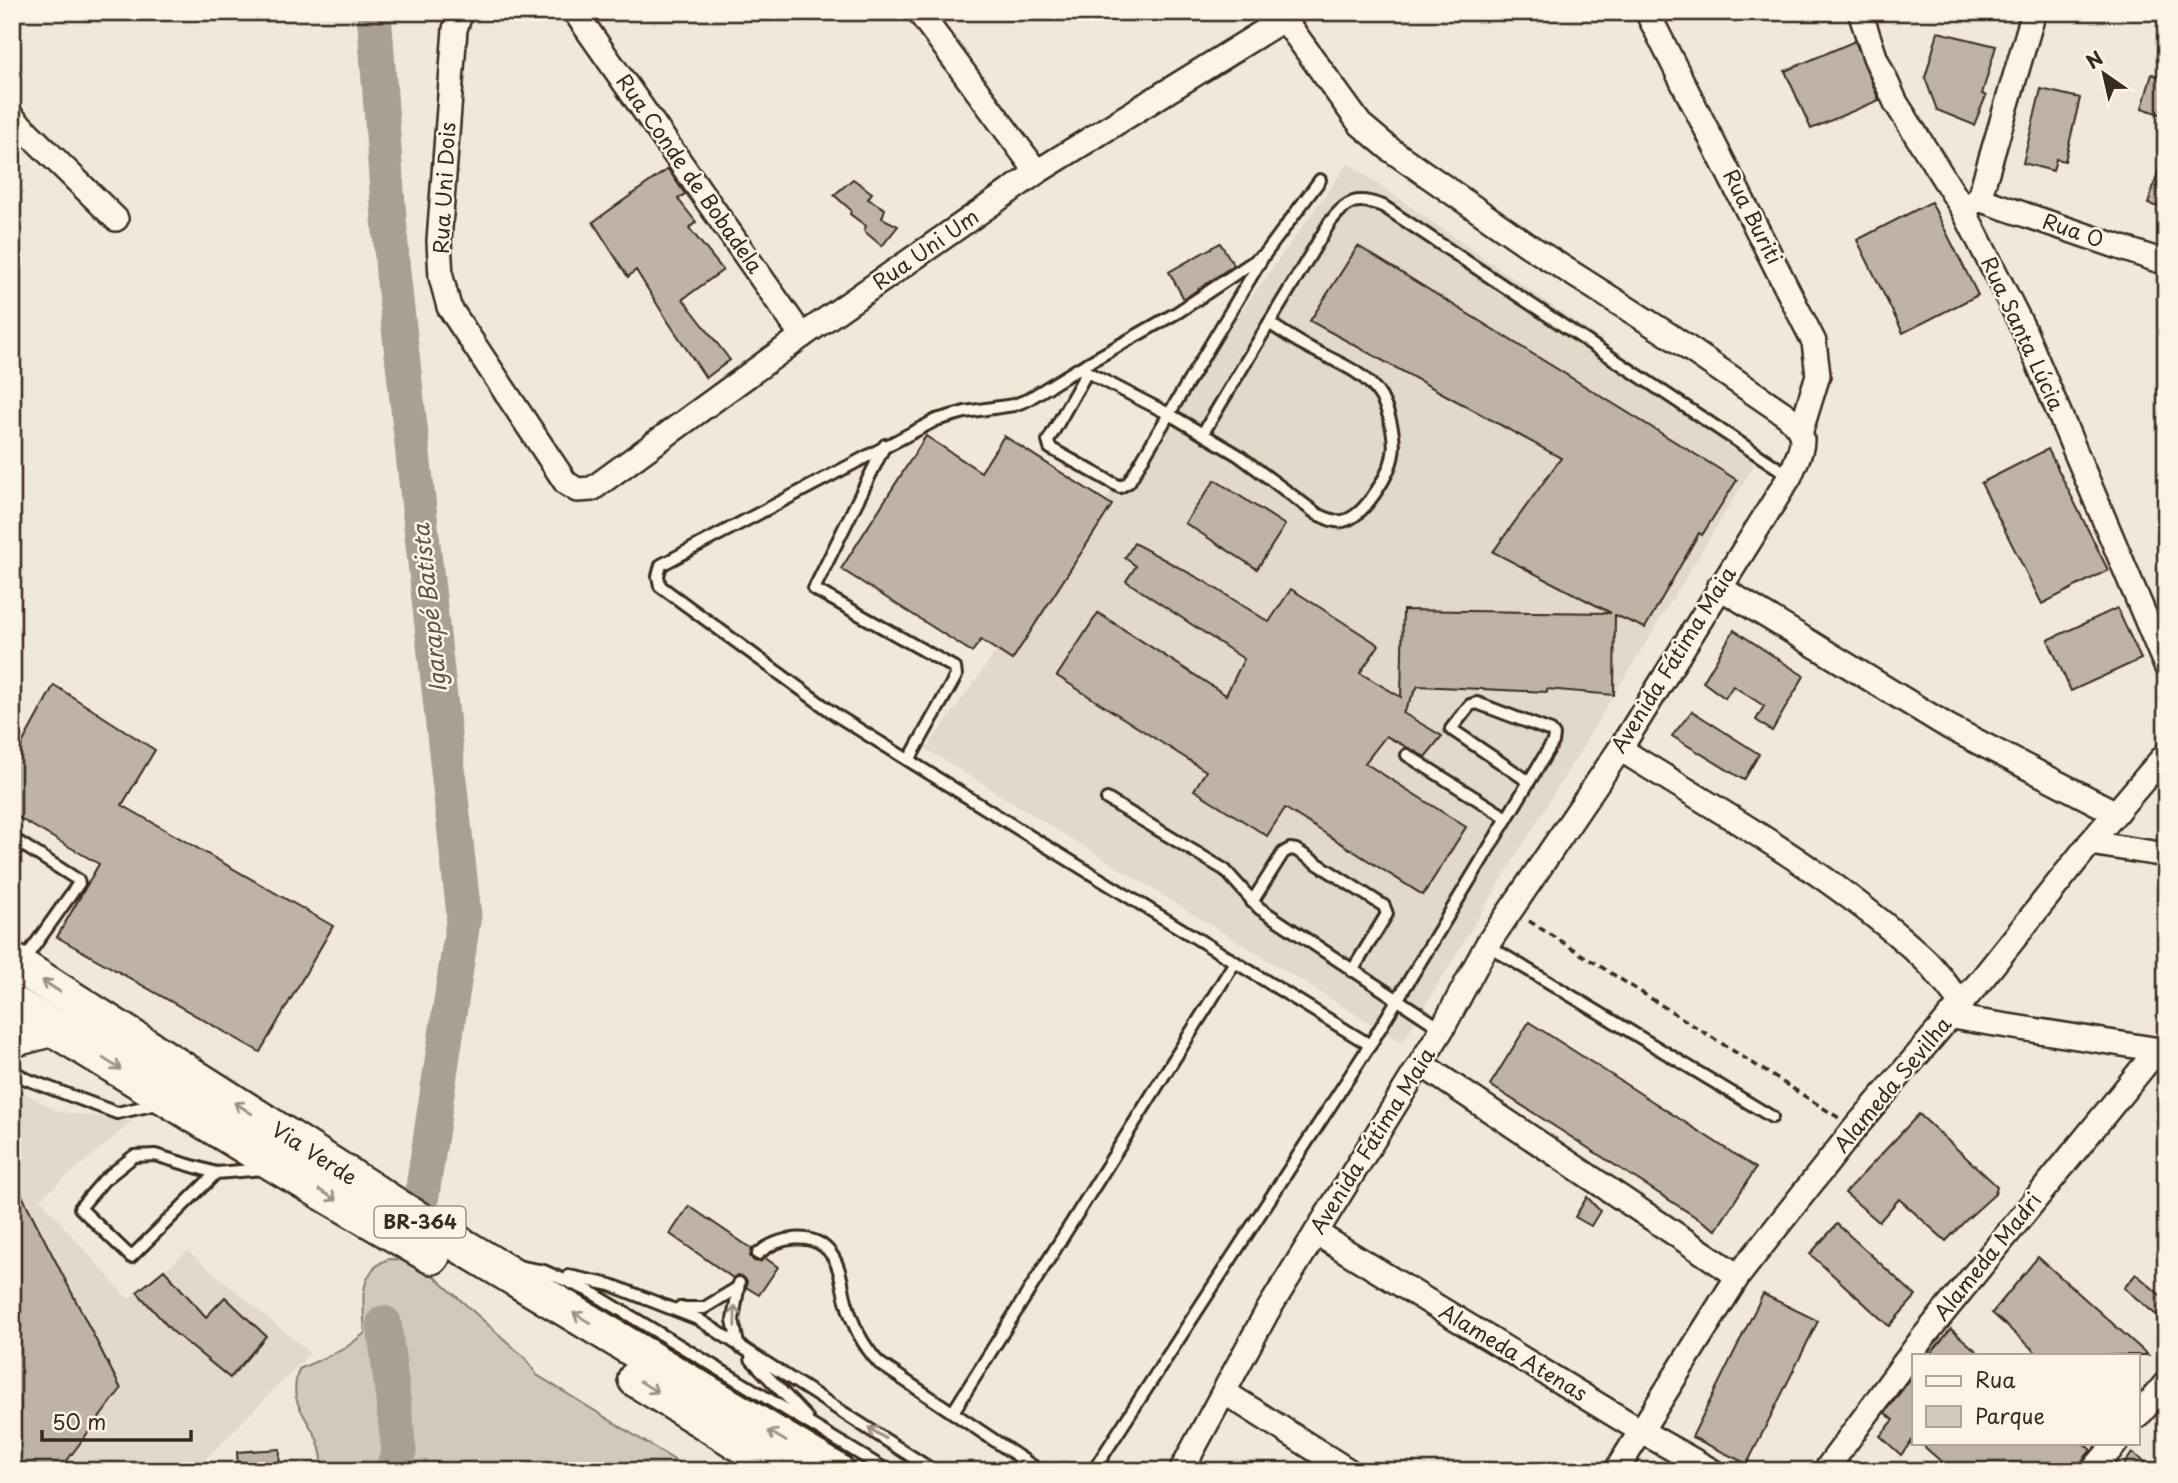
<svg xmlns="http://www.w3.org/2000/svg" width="2178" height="1483" viewBox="0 0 2178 1483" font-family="'Playpen Sans',sans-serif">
<rect width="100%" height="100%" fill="#f0e9d9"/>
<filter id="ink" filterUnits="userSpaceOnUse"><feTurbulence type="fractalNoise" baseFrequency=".0143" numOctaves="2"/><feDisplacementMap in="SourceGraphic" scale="14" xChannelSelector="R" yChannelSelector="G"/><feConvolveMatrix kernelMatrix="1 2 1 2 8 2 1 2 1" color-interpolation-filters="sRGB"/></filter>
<g filter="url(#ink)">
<g fill="#e1d9c9">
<polygon points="1348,163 1762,452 1402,1043 926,749"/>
<polygon points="12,1086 59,1112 133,1121 40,1199 128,1299 188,1251 310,1353 194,1471 12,1471"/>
</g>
<path fill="#d2c9ba" stroke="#867a6c" stroke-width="2" d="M388,1259L416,1260L525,1358L537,1375L692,1471H324C322,1460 321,1447 316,1437C303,1411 288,1401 299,1369L344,1349L365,1333C363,1304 357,1272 388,1259Z"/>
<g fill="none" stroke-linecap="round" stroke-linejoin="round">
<g stroke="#aaa091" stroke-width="35">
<polyline points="374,12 393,273 464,915 421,1201"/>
<polyline points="384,1323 399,1451 392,1471"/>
</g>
</g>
<g fill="#beb3a4" stroke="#3b2a1e" stroke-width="2">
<polygon points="1938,32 1996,46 1982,94 1986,96 1974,125 1937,110 1925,78"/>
<polygon points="1855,41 1879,100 1811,129 1785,71"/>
<polygon points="2152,74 2166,78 2166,116 2142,108"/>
<polygon points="2041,89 2080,98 2065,161 2056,159 2053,171 2023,163"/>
<polygon points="2162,160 2166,161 2166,209 2148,204"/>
<polygon points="668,169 685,194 678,199 696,222 689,228 723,270 683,299 730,360 706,378 665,317 636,270 628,277 593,222"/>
<polygon points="853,179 872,193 868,199 885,209 882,218 898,226 882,246 864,231 866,226 850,214 851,210 834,195"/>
<polygon points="1931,202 1978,295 1903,333 1857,240"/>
<polygon points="1220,243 1234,265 1184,299 1169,272"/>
<polygon points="1358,246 1737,480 1702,535 1699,533 1645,628 1615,615 1614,695 1547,689 1547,692 1418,686 1403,713 1442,736 1425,757 1386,736 1365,763 1466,827 1423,895 1285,808 1267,836 1194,790 1206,771 1057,676 1098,613 1226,695 1244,659 1126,581 1136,566 1125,558 1134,543 1204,581 1269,622 1291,589 1379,645 1360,673 1401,697 1403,610 1611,613 1493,552 1561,458 1310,321"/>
<polygon points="926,436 981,472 1004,436 1112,505 1012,660 981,640 972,652 841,569"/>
<polygon points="2048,449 2108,570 2042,604 1981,483"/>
<polygon points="1215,480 1285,525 1257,569 1185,523"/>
<polygon points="2117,608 2141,659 2071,691 2048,640"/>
<polygon points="1734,630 1804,676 1772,731 1756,720 1764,706 1733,686 1725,698 1703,682"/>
<polygon points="54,685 155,750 122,805 333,926 260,1052 57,937 99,864 12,814 12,762"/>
<polygon points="1692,711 1759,754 1744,780 1672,736"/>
<polygon points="1529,1022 1756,1168 1716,1230 1490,1085"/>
<polygon points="1919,1114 1997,1186 1995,1194 1965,1221 1946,1241 1899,1199 1879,1222 1845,1193"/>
<polygon points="12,1176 121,1389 59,1471 12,1471"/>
<polygon points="1587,1197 1600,1211 1591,1226 1575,1217"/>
<polygon points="689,1206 752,1249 750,1256 754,1261 760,1262 765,1258 778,1267 759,1295 746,1287 747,1281 743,1277 737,1275 733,1278 670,1234"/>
<polygon points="1837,1224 1916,1296 1889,1326 1810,1254"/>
<polygon points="2038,1257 2148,1355 2039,1355 1992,1313"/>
<polygon points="164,1270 206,1317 225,1297 266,1336 230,1378 171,1330 137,1292"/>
<polygon points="2136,1274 2166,1300 2166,1323 2124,1288"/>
<polygon points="1763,1294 1818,1321 1747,1464 1692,1437"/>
<polygon points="1951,1329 1981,1355 1929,1355"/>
<polygon points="1914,1374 1914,1438 1901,1455 1880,1436 1894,1420 1885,1413"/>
<polygon points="1920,1443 2083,1443 2091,1450 2081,1462 2078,1471 1952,1471"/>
<polygon points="280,1449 279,1471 238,1471 237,1452"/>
<polygon points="2132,1453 2159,1471 2120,1471"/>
</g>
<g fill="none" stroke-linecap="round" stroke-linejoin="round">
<g stroke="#3b2a1e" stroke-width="16">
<g id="service">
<polyline points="1320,180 1265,254 1178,312 1079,368 1027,400 1014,405 965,412 936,420 661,565 658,576 660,586 836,715 1028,835 1370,1045"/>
<polyline points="1081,369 1169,414 1263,257"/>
<path d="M1087,372L1048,441L1050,448L1120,487L1129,482L1169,414L1238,455L1317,514C1324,517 1334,523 1343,521C1364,517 1390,474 1393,454C1396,437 1389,412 1381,397C1366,371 1331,360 1306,346C1293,339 1281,331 1269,323"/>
<path d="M1203,433L1330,222C1347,200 1357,196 1383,206L1790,476"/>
<polyline points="885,445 814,589 955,668 956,676 909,760"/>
<polyline points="1407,755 1507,818"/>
<polyline points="1107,799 1225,870 1259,908 1442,1029"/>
<polyline points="12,838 78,880 79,883 22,963"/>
<polyline points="1252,902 1283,853 1290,849 1296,850 1384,906 1387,914 1352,971"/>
<polyline points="1487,945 1772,1117"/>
<polyline points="12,1070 26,1079 117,1113 161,1103"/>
<polyline points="216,1173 131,1257 80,1208 104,1180 134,1156 155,1155 216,1173 264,1169"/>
<path d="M758,1254C777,1237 814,1230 831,1254C841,1267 842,1287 846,1301C853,1326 862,1344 879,1363L1040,1471"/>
<polyline points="522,1267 544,1271 589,1291 888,1471"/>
<polyline points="569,1276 611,1285 698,1319 934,1471"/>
<polyline points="739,1283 733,1320 738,1344 740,1347"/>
<polyline points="679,1308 704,1308 737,1288"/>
<polyline points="751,1359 807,1418"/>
<polyline points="953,1412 1235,962"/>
<polyline points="1093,1471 1370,1045 1553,742 1554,735 1551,731 1477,703 1470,705 1451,729 1528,781"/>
</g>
</g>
<g stroke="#3b2a1e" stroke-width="28">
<g id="minor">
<polyline points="461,12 455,29 439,241 441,277 449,307 566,483 577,490 592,489 802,336 1037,172 1284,19"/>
<polyline points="575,12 802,336"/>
<polyline points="919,12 1037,172"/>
<polyline points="1647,12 1814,342 1818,375 1801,430"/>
<polyline points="1860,12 1875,57 1896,103 1963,209 2024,330 2166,666"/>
<polyline points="12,117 116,219"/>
<polyline points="1979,199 2166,263"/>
<polyline points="1963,209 1979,199 2034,12"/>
<polyline points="1719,587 1949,727 2116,813"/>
<path d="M1620,749C1722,813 1831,873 1920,955C1936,969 1948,988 1962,1004"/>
<polyline points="2090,843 2166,855"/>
<polyline points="1951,1017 2166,1051"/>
<polyline points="1421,1064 1738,1276"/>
<polyline points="1316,1233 1641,1431 1712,1471"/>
<polyline points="1224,1392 1349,1471"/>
<polyline points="2138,1416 2166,1383"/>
<path d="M1181,1471L1267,1312L1442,1029L1487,945L1620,749L1790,476C1801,448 1812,437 1786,415L1669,335L1529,246L1391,150L1360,124L1279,12"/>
<polyline points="1616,1471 1738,1276 1855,1128 1982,979 2090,843 2166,754"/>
<polyline points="1825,1471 1921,1340 2158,1049"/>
<polyline points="2092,1471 2116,1443"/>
</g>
</g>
<g stroke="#3b2a1e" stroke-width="40">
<g id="primary">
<polyline points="12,961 407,1213 836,1471"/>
<polyline points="12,1003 280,1167 432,1256"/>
<polyline points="12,1039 53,1028"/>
<polyline points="636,1379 785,1471"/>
</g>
</g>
<polyline stroke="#3b2a1e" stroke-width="3.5" stroke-dasharray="7 5" stroke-linecap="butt" points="1529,921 1839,1118"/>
<use href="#service" stroke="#fcf5e5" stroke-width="10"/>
<use href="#minor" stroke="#fcf5e5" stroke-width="23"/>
<use href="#primary" stroke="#fcf5e5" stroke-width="35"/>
</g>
<defs><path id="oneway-shaft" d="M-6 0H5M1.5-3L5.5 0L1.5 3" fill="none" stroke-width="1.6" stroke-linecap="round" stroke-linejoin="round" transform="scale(1.75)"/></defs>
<g stroke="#9c9082">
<use href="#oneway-shaft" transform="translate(51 986) rotate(-147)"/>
<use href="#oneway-shaft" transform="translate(112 1064) rotate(32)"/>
<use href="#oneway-shaft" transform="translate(243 1108) rotate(-147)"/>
<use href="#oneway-shaft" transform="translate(328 1195) rotate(31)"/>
<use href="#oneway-shaft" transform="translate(735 1316) rotate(-89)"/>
<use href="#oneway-shaft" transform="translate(582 1318) rotate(-149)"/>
<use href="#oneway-shaft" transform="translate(649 1387) rotate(32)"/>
<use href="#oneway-shaft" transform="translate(877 1433) rotate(-147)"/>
<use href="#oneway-shaft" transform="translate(777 1436) rotate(-149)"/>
</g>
</g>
<g text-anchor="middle" stroke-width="5" stroke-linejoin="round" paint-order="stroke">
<rect fill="#fcf5e5" stroke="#75675a" stroke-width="2" x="374.5" y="1206.5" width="91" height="31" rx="5"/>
<g font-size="19" font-weight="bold" fill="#3b2a1e">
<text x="420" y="1229">BR-364</text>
</g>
<g font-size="21" fill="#3b2a1e" stroke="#fcf5e5">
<text transform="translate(689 174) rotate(55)" y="7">Rua Conde de Bobadela</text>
<text transform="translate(445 188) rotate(-87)" y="7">Rua Uni Dois</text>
<text transform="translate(1752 217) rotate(63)" y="7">Rua Buriti</text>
<text transform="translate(2073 231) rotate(19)" y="7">Rua O</text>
<text transform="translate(926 250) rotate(-35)" y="7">Rua Uni Um</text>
<text transform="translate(2022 334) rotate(65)" y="7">Rua Santa Lúcia</text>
<text transform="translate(1674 660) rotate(-58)" y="7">Avenida Fátima Maia</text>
<text transform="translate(1893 1085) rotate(-50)" y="7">Alameda Sevilha</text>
<text transform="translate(1373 1141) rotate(-58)" y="7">Avenida Fátima Maia</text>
<text transform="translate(314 1154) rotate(33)" y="7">Via Verde</text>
<text transform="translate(1988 1257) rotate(-51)" y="7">Alameda Madri</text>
<text transform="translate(1513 1353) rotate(31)" y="7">Alameda Atenas</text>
</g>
<g font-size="23" font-style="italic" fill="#625346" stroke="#fcf5e5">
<text transform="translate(430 608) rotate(-96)" y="8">Igarapé Batista</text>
</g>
</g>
<rect width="2178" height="1483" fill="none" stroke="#fcf5e5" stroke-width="42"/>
<rect x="21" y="21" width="2136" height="1441" fill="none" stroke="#3b2a1e" stroke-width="2.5" filter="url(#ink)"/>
<rect x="1912" y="1354" width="228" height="91" fill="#fcf5e5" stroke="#afa495" stroke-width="2"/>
<rect x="1926" y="1376" width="35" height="10" fill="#fcf5e5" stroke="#afa495" stroke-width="2"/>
<text x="1975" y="1388" font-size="21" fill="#3b2a1e">Rua</text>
<rect x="1926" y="1406" width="35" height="21" fill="#d2c9ba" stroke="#afa495" stroke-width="2"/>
<text x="1975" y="1424" font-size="21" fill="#3b2a1e">Parque</text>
<g transform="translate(2104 74) rotate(326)" stroke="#fcf5e5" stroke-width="5" paint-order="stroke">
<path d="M0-5L12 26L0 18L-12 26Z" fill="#3b2a1e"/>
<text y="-10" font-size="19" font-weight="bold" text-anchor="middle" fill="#3b2a1e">N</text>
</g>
<path d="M42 1430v10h149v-10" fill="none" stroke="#3b2a1e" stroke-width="3.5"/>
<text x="52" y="1430" font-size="21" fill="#3b2a1e" stroke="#fcf5e5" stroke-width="5" paint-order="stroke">50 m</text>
</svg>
